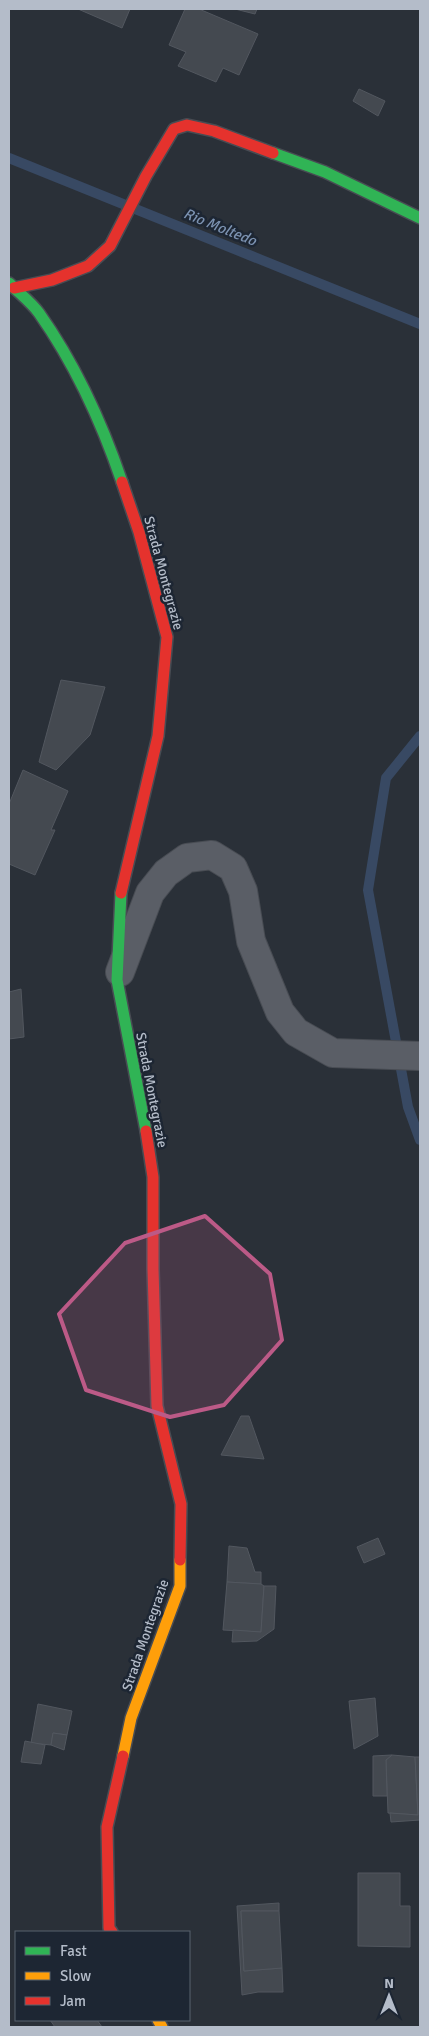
<svg xmlns="http://www.w3.org/2000/svg" width="429" height="2036" viewBox="0 0 429 2036" font-family="Signika,sans-serif">
<rect width="100%" height="100%" fill="#2a3038"/>
<g fill="none" stroke-linecap="round" stroke-linejoin="round">
<g stroke="#384963" stroke-width="10">
<polyline points="9,158 420,324"/>
<polyline points="420,736 386,778 368,890 408,1107 420,1140"/>
</g>
</g>
<g fill="#444950" stroke="#52575f">
<polygon points="78,9 130,9 122,28"/>
<polygon points="185,9 199,9 258,34 239,75 223,68 216,82 178,66 186,52 169,45"/>
<polygon points="235,9 257,9 255,14"/>
<polygon points="359,89 385,101 378,116 353,101"/>
<polygon points="61,680 105,687 90,735 56,770 39,762"/>
<polygon points="23,770 68,791 51,830 55,830 35,875 9,864 9,804"/>
<polygon points="21,989 24,1037 9,1039 9,992"/>
<polygon points="241,1416 249,1416 264,1459 221,1455"/>
<polygon points="378,1538 385,1554 364,1563 357,1547"/>
<polygon points="229,1546 247,1548 255,1572 261,1572 261,1584 227,1582"/>
<polygon points="227,1582 261,1584 264,1586 261,1632 223,1630"/>
<polygon points="264,1586 276,1586 274,1629 257,1641 232,1642 233,1630 261,1632"/>
<polygon points="375,1698 378,1736 354,1749 349,1701"/>
<polygon points="38,1704 72,1711 67,1735 53,1733 51,1745 31,1743"/>
<polygon points="53,1733 67,1735 64,1750 51,1745"/>
<polygon points="25,1741 45,1745 41,1764 21,1762"/>
<polygon points="392,1755 415,1757 418,1815 388,1813 386,1760"/>
<polygon points="392,1755 386,1760 387,1796 373,1796 373,1756"/>
<polygon points="415,1757 420,1757 420,1820 391,1822 390,1813 418,1815"/>
<polygon points="358,1873 400,1873 400,1906 410,1906 410,1947 358,1946"/>
<polygon points="279,1903 279,1911 241,1911 244,1971 282,1968 283,1992 258,1992 242,1995 237,1906"/>
<polygon points="241,1911 279,1911 282,1968 244,1971"/>
<polygon points="50,2020 97,2020 102,2027 55,2027"/>
</g>
<g fill="none" stroke-linecap="round" stroke-linejoin="round">
<g stroke="#484c53" stroke-width="30">
<polyline id="street" points="120,972 150,893 166,873 187,858 212,855 233,868 243,891 251,941 280,1012 296,1032 333,1053 420,1056"/>
</g>
<g stroke="#484c53" stroke-width="14">
<g id="fast">
<polyline points="273,153 325,172 420,218"/>
<path d="M9,283C19,293 31,302 39,313C75,364 102,423 122,482"/>
<polyline points="121,893 117,980 146,1131"/>
</g>
</g>
<g stroke="#484c53" stroke-width="14">
<g id="slow">
<polyline points="123,1756 131,1718 180,1586 180,1560"/>
<polyline points="158,2020 162,2027"/>
</g>
</g>
<g stroke="#484c53" stroke-width="14">
<g id="jam">
<polyline points="14,288 52,280 88,266 110,246 146,176 174,129 187,125 214,131 273,153"/>
<polyline points="121,893 158,736 167,637 139,532 122,482"/>
<polyline points="146,1131 153,1177 153,1269 157,1406 181,1504 180,1560"/>
<polyline points="112,1932 109,1928 107,1827 123,1756"/>
</g>
</g>
<use href="#street" stroke="#5a5e66" stroke-width="28"/>
<use href="#fast" stroke="#30b455" stroke-width="11"/>
<use href="#slow" stroke="#ff9f0a" stroke-width="11"/>
<use href="#jam" stroke="#e5322d" stroke-width="11"/>
</g>
<path fill="#bc5a87" fill-opacity="0.2" stroke="#bc5a87" stroke-width="4" stroke-linejoin="round" d="M205,1216L270,1274L282,1340L224,1405L170,1417L86,1390L59,1314L125,1243Z"/>
<g text-anchor="middle" stroke-width="5" stroke-linejoin="round" paint-order="stroke">
<g font-size="14" fill="#b4bcc9" stroke="#1d2633">
<text transform="translate(164 573) rotate(75)" y="5">Strada Montegrazie</text>
<text transform="translate(152 1090) rotate(79)" y="5">Strada Montegrazie</text>
<text transform="translate(145 1635) rotate(-71)" y="5">Strada Montegrazie</text>
</g>
<g font-size="15" font-style="italic" fill="#7c92b1" stroke="#1d2633">
<text transform="translate(220 227) rotate(22)" y="5">Rio Moltedo</text>
</g>
</g>
<rect width="429" height="2036" fill="none" stroke="#b4bcc9" stroke-width="20"/>
<rect x="15" y="1931" width="175" height="90" fill="#1d2633" stroke="#59626f"/>
<rect x="25" y="1947" width="25" height="8" fill="#30b455" stroke="#59626f"/>
<text x="60" y="1956" font-size="15" fill="#b4bcc9">Fast</text>
<rect x="25" y="1972" width="25" height="8" fill="#ff9f0a" stroke="#59626f"/>
<text x="60" y="1981" font-size="15" fill="#b4bcc9">Slow</text>
<rect x="25" y="1997" width="25" height="8" fill="#e5322d" stroke="#59626f"/>
<text x="60" y="2006" font-size="15" fill="#b4bcc9">Jam</text>
<g transform="translate(389 1996)" stroke="#1d2633" stroke-width="4" paint-order="stroke">
<path d="M0-4L9 19L0 12L-9 19Z" fill="#b4bcc9"/>
<text y="-8" font-size="14" font-weight="bold" text-anchor="middle" fill="#b4bcc9">N</text>
</g>
</svg>
